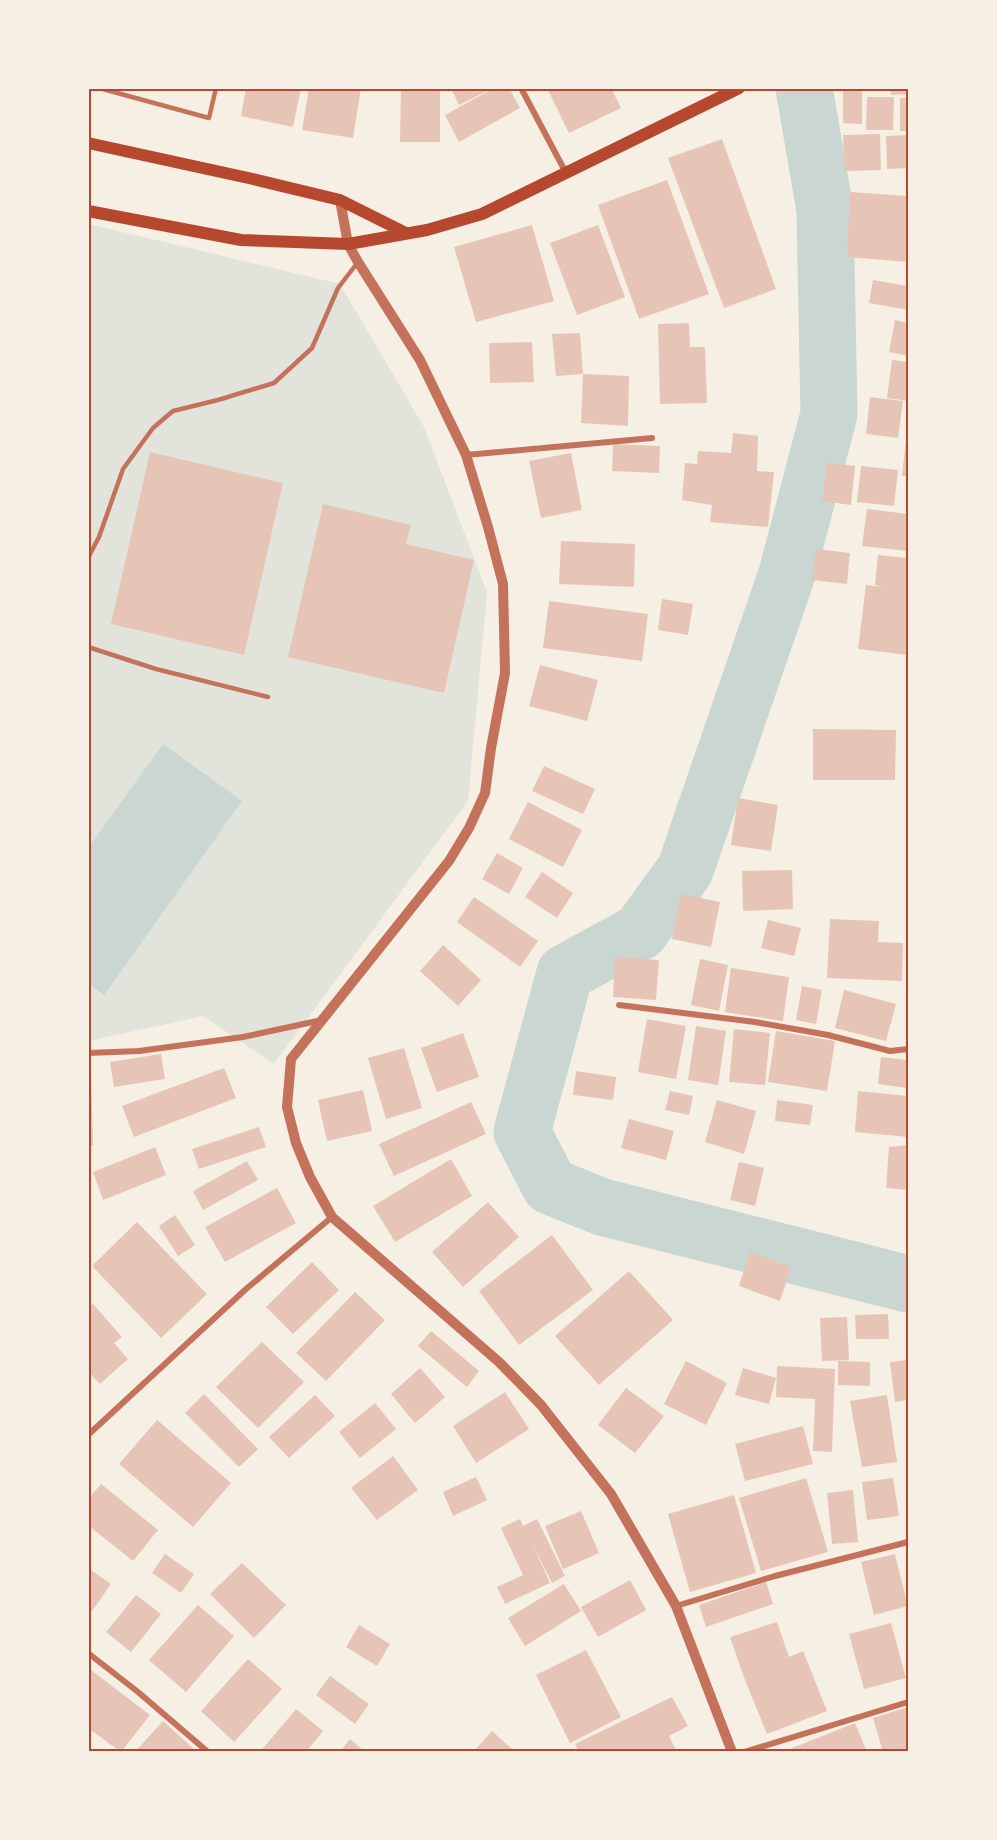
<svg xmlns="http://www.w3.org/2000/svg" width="997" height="1840" viewBox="0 0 997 1840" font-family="'DejaVu Sans',sans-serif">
<rect width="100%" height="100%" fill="#f6efe4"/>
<polygon fill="#e2e4dc" points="89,224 340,284 424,427 487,592 468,801 274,1064 203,1016 89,1041"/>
<polygon fill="#c9d6d2" points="163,744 242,801 104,995 89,984 89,847"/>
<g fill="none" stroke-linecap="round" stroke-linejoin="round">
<polyline stroke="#c9d6d2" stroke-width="57" points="804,88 825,210 829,414 787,574 685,870 640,932 565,973 522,1132 550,1186 602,1207 908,1284"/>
</g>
<g fill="#e6c5b7">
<polygon points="246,88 301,88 293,127 241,116"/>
<polygon points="309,88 361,88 353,138 302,130"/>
<polygon points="401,88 440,88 440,142 400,142"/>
<polygon points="451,88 493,88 459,105"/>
<polygon points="494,88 509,88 520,108 459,142 445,115"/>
<polygon points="547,88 611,88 621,108 569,133"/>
<polygon points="843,88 862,88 862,124 843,123"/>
<polygon points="890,88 908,88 908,94 891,95"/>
<polygon points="867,97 894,97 893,130 866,130"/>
<rect x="900" y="98" width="8" height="33"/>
<polygon points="880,134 881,170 845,171 843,135"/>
<polygon points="908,135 908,168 887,169 886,136"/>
<polygon points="722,139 776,289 724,308 668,158"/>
<polygon points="667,180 709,294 639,319 598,205"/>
<polygon points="850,192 908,196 908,262 847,257"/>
<polygon points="532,225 554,301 476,322 454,247"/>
<polygon points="598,225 625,297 577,315 550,243"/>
<polygon points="873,280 908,286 908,310 869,303"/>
<polygon points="895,320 908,323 908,356 889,352"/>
<polygon points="689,323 690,347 705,347 707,403 660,404 658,324"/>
<polygon points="580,333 583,374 629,376 628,426 581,423 583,374 556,376 552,334"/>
<polygon points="532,342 534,382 490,383 489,343"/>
<polygon points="892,360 908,362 908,401 887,398"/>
<polygon points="870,397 903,401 898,438 866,434"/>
<polygon points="733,433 758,436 757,471 774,472 768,527 710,522 712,505 682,500 685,463 697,464 698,451 731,453"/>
<polygon points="906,438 908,438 908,477 902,476"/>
<polygon points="613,444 660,446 659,473 612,471"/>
<polygon points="150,452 283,483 244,655 111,624"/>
<polygon points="571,453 582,510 541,518 529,461"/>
<polygon points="827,463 855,466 851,505 822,501"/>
<polygon points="861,466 898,470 894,506 857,502"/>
<polygon points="323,504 411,525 406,544 474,560 444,693 288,657"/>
<polygon points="867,509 908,514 908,551 862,546"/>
<polygon points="561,541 635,544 634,587 559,584"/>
<polygon points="816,549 850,553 847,584 812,580"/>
<polygon points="878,555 908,558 908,655 858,649 866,585 884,587 875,585"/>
<polygon points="662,599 693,604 688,635 658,630"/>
<polygon points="549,601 648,614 642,661 543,648"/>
<polygon points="540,665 598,680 587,721 529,706"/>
<polygon points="813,729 896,730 895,780 813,780"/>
<polygon points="544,766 595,789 583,814 532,791"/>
<polygon points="738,798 778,805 771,851 731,845"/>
<polygon points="528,802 582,830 563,867 509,839"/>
<polygon points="497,853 523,868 509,894 482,879"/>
<polygon points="792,870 793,909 743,911 742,871"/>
<polygon points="542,872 573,893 557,918 525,897"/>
<polygon points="681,894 720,902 711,947 672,939"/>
<polygon points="474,897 538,941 520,967 457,922"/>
<polygon points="830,919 879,921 878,942 903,943 902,981 827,978"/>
<polygon points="768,920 801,928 794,956 761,948"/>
<polygon points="443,945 481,980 458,1006 420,971"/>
<polygon points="615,957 659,960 656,1000 613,997"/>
<polygon points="700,959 728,965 719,1011 691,1005"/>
<polygon points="731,968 789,977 783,1021 725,1012"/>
<polygon points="802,986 822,990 816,1024 796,1020"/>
<polygon points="844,990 896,1004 886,1041 835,1028"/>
<polygon points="647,1019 686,1026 676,1079 638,1072"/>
<polygon points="696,1026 726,1031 718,1085 688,1080"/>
<polygon points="734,1029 770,1033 765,1085 729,1082"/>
<polygon points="776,1031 835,1041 827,1091 768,1082"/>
<polygon points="463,1033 479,1077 437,1092 421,1048"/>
<polygon points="404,1048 422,1108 386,1119 368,1058"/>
<polygon points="161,1054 165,1079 114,1087 110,1062"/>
<polygon points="881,1057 908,1060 908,1088 878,1084"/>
<polygon points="224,1068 236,1098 134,1137 122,1106"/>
<polygon points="576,1071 616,1077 613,1100 573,1095"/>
<polygon points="88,1073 91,1073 93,1146 88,1146"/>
<polygon points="363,1090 372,1131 327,1141 318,1100"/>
<polygon points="670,1091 693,1096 689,1115 665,1110"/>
<polygon points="858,1091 908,1096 908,1137 855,1132"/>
<polygon points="717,1100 756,1111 744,1154 705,1142"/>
<polygon points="777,1100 813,1105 810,1125 775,1121"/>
<polygon points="471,1102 486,1134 394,1176 379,1144"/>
<polygon points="629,1119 674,1131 666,1160 621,1148"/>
<polygon points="259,1127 266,1147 199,1169 192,1149"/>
<polygon points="908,1145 908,1190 886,1188 889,1147"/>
<polygon points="155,1147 166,1175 103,1200 93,1172"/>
<polygon points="451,1159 472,1196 395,1242 373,1206"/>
<polygon points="247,1161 258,1180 203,1210 193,1191"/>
<polygon points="739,1162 764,1168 755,1206 730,1200"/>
<polygon points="277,1188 296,1223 225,1262 205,1227"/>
<polygon points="488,1202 519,1237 463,1287 432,1252"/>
<polygon points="175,1215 195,1245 178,1256 159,1226"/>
<polygon points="137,1222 207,1294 161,1338 92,1266"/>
<polygon points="552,1235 593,1290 519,1345 479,1291"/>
<polygon points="750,1252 791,1267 780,1301 739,1286"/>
<polygon points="312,1262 339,1290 293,1334 266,1307"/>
<polygon points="629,1271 673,1320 599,1385 555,1336"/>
<polygon points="355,1292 385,1320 326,1381 296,1353"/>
<polygon points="93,1304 122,1337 114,1343 128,1359 100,1384 88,1371 88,1308"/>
<polygon points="888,1314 889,1339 856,1339 855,1315"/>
<polygon points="847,1317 849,1360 822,1361 820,1318"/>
<polygon points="431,1331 479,1371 467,1387 418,1346"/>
<polygon points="262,1342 304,1382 258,1428 216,1387"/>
<polygon points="908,1360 908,1400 895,1402 890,1362"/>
<polygon points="686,1361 727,1383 706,1425 664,1404"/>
<polygon points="838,1361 870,1362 870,1386 838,1385"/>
<polygon points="777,1366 835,1369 832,1452 813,1451 815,1399 776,1397"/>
<polygon points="420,1368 445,1397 415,1423 391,1394"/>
<polygon points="743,1368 776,1378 769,1404 735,1395"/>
<polygon points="626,1388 664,1416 635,1453 598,1425"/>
<polygon points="505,1392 529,1429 476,1463 453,1426"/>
<polygon points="204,1394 258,1449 239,1467 185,1413"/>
<polygon points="315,1395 335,1416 289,1458 269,1437"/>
<polygon points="887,1395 897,1462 862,1467 850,1401"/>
<polygon points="375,1403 396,1429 360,1458 339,1432"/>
<polygon points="157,1420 231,1483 193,1527 119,1464"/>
<polygon points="803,1426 813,1464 745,1481 735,1444"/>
<polygon points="393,1456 418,1490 377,1520 351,1488"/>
<polygon points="476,1477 487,1500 453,1516 443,1492"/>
<polygon points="806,1478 828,1552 761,1571 739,1498"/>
<polygon points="893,1478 899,1516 867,1520 862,1482"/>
<polygon points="101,1484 158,1530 133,1561 88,1525 88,1499"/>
<polygon points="853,1490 858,1542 832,1544 827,1493"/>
<polygon points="734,1495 756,1573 690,1592 668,1514"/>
<polygon points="581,1511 599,1553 563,1569 545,1526"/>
<polygon points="520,1519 523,1526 537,1519 565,1576 552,1583 532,1543 550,1583 505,1604 497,1587 523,1575 501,1528"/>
<polygon points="165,1554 194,1574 181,1593 152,1573"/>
<polygon points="895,1554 908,1606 874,1615 861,1562"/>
<polygon points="242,1563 286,1605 254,1638 210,1594"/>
<polygon points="88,1568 111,1584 88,1617"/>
<polygon points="630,1580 646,1610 598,1637 581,1607"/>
<polygon points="766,1582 773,1604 706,1627 699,1605"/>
<polygon points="564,1584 581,1611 525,1646 508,1618"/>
<polygon points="136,1595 161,1614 131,1652 106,1632"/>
<polygon points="198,1605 234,1636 186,1692 149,1660"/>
<polygon points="777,1622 789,1657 803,1651 827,1711 767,1734 745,1680 730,1637"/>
<polygon points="891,1623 906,1678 864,1689 849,1634"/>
<polygon points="359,1625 390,1644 377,1666 346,1647"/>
<polygon points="586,1650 621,1717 570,1743 536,1675"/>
<polygon points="248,1659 282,1689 234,1742 201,1711"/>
<polygon points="91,1670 150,1715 121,1752 88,1728 88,1673"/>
<polygon points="330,1676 369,1704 355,1724 316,1695"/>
<polygon points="672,1697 688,1726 669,1736 677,1752 579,1752 575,1744"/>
<polygon points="908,1707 908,1752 883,1752 873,1718"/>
<polygon points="296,1709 323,1731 306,1752 260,1752"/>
<polygon points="163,1721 197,1752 135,1752"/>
<polygon points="855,1723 867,1752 785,1752 785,1751"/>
<polygon points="492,1731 513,1750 511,1752 473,1752"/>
<polygon points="350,1739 365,1752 340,1752"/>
</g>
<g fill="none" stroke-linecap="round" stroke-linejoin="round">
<g stroke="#c5725c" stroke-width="4.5">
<polyline points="99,88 209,118 216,88"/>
<polyline points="88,558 99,537 123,469 153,428 173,411 218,400 274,383 312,348 338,288 358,262"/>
<polyline points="88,647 156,669 268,697"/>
</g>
<g stroke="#c5725c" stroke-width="6">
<polyline points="521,88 566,173"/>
<polyline points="466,455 652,438"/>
<polyline points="619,1005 755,1022 828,1035 890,1051 908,1049"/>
<polyline points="88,1053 139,1051 243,1037 322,1020"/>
<polyline points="88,1435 246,1289 332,1217"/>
<polyline points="676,1606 775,1576 908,1542"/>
<polyline points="88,1653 138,1692 208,1752"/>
<polyline points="744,1752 908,1702"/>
</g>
<polyline stroke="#c5725c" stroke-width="10" points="340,200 348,244 358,262 420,360 466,455 488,527 503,584 505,673 491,748 485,793 469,828 449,861 291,1059 287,1107 296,1143 310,1177 332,1217 499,1362 541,1405 611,1494 676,1606 732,1752"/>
<g stroke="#b5482f" stroke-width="12">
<polyline points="88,143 253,179 340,200 406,233"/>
<polyline points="88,211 241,240 348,244 427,230 482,214 739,88"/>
</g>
</g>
<rect width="997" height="1840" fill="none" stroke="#f6efe4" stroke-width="180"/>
<rect x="90" y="90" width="817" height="1660" fill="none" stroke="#b5482f" stroke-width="2"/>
</svg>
